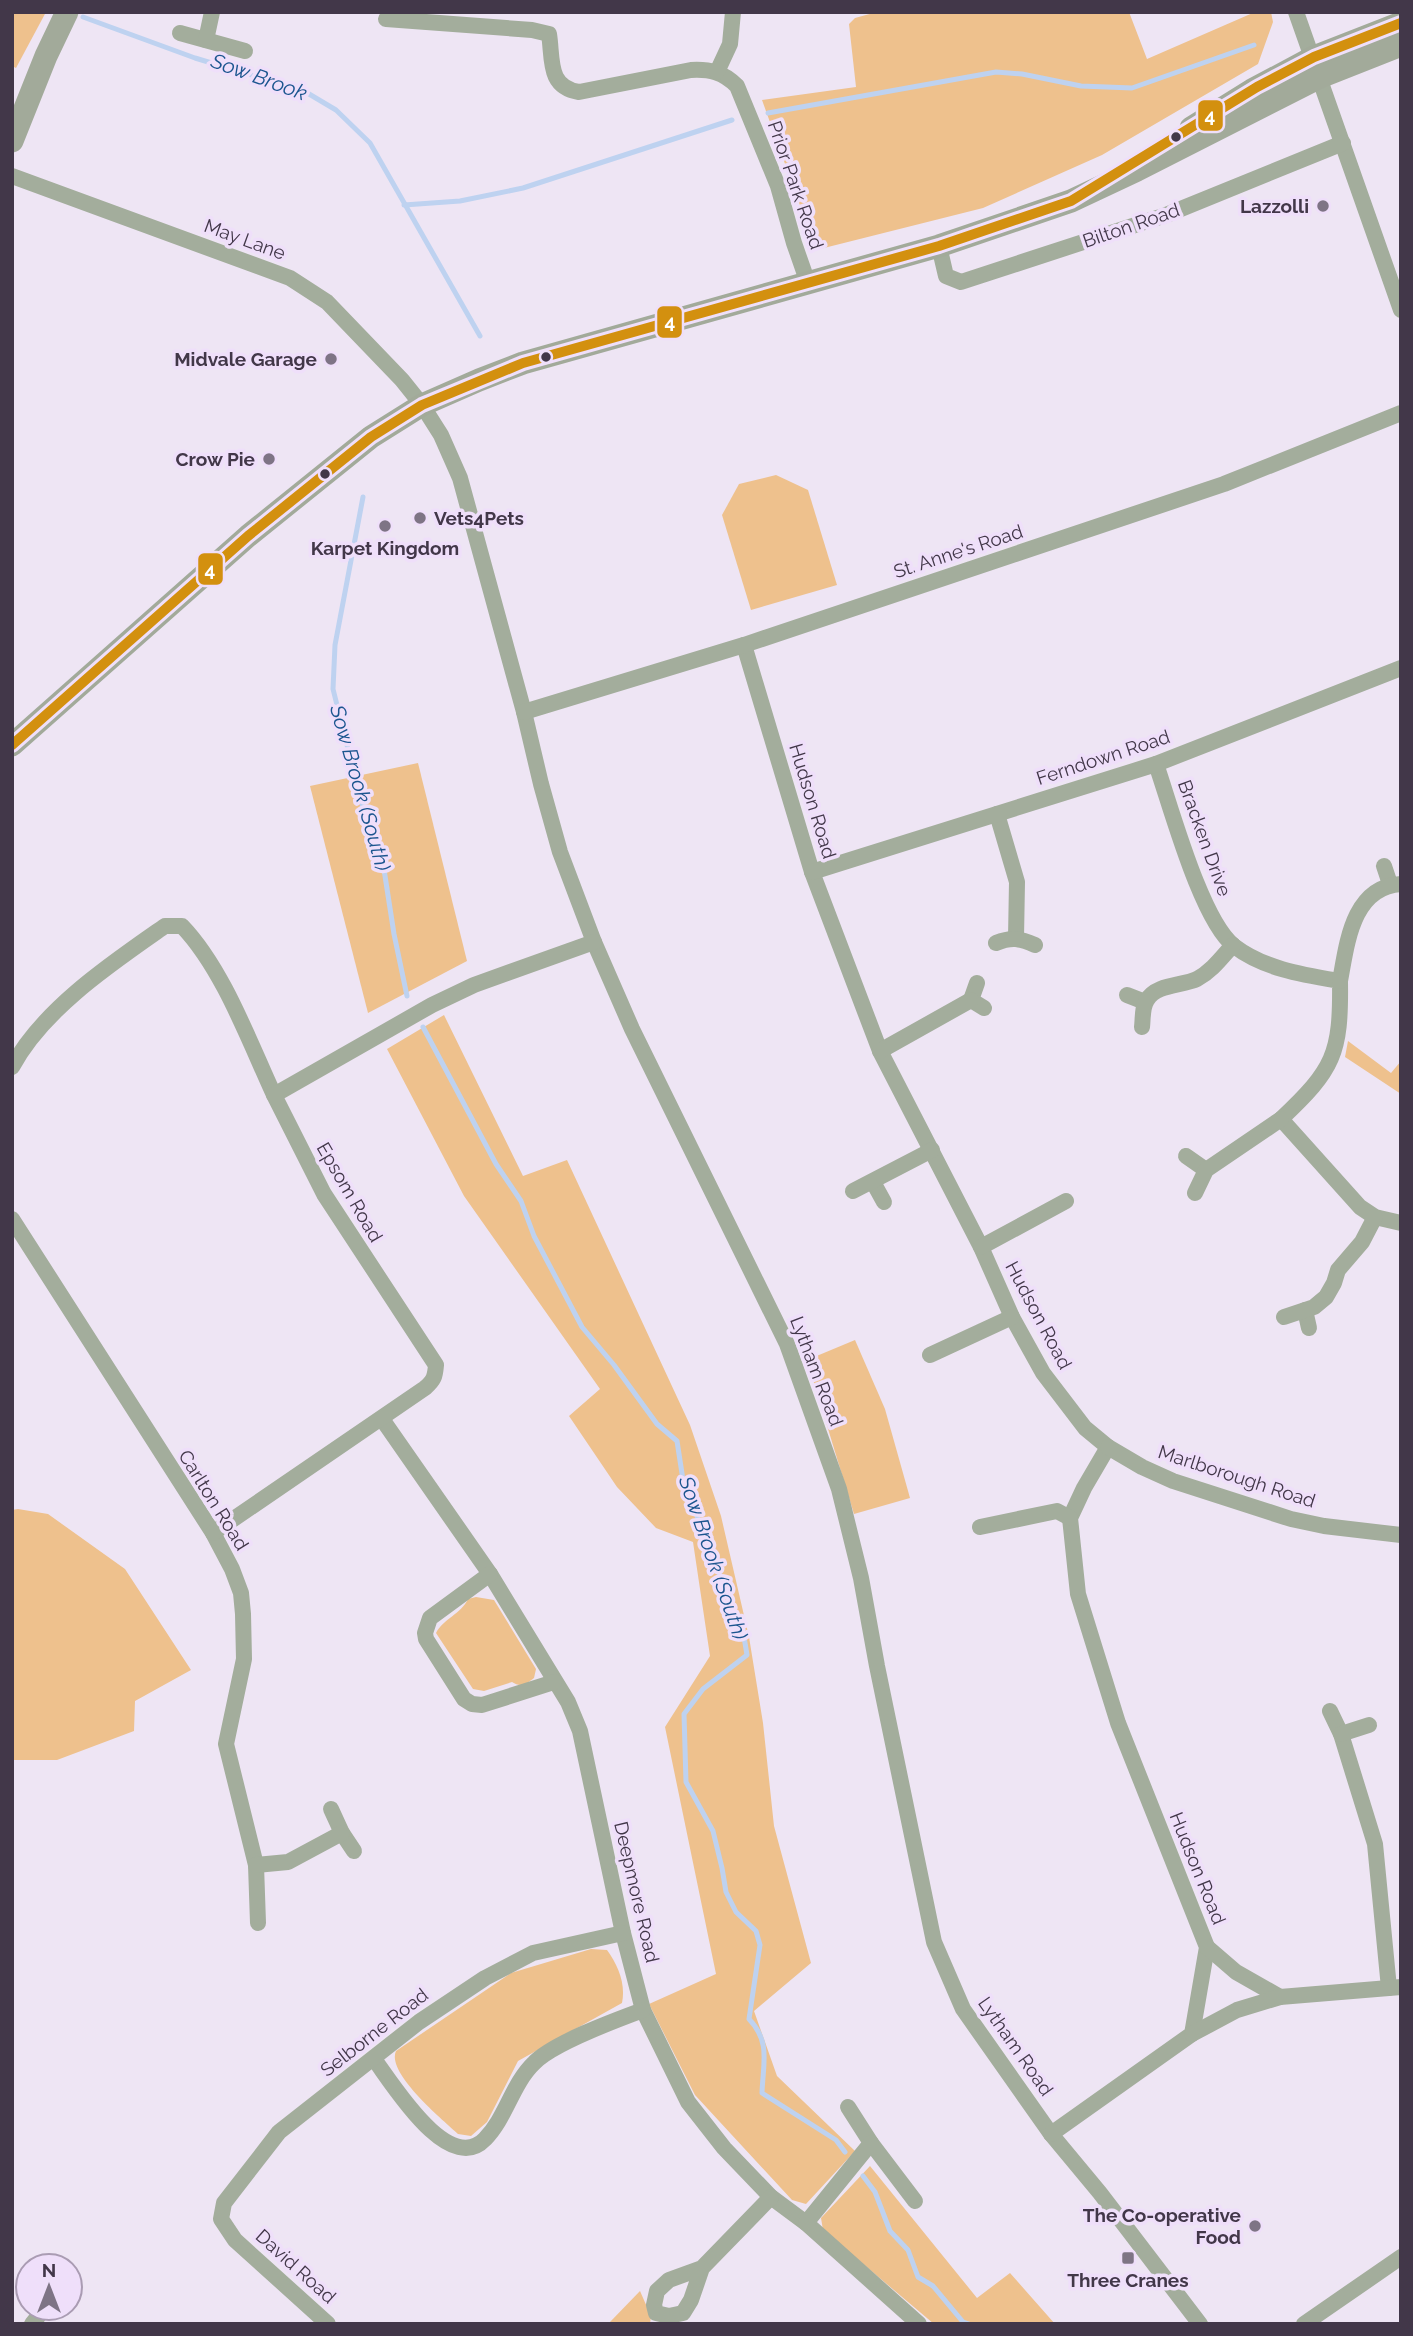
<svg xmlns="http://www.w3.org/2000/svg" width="1413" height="2336" viewBox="0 0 1413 2336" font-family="Raleway,sans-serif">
<rect width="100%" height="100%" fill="#eee5f4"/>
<g fill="#eec18d">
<polygon points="12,12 46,12 16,68 12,66"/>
<polygon points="877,12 1129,12 1147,59 1255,12 1271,12 1273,22 1258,64 1102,155 983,208 816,250 762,100 856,87 849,24 855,18"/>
<polygon points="776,475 808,490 837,585 751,610 722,515 739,484"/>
<polygon points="418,763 467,961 368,1013 310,786"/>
<polygon points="444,1015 523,1176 567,1160 690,1425 721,1516 749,1637 763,1723 774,1826 811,1963 754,2011 777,2076 855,2151 806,2204 792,2200 695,2095 649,2004 716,1974 665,1727 710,1656 693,1542 656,1528 617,1487 569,1416 600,1389 464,1196 387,1049"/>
<polygon points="1348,1041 1391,1073 1401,1061 1401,1094 1345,1057"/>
<polygon points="855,1340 885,1409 910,1498 854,1514 807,1360"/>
<polygon points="18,1509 48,1514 125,1569 191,1670 135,1701 134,1731 57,1760 12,1760 12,1510"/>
<path d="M476,1597L494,1600L536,1669L534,1678C526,1684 521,1688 512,1682L484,1691L473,1689L436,1633C443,1619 461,1614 468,1599Z"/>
<path d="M591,1949L607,1950C618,1965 626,1984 622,2003L518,2061L487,2122L471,2136L458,2134C442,2119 386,2073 396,2051L511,1973Z"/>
<polygon points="870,2166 977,2298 1010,2273 1055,2324 934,2324 823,2230 821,2218"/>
<polygon points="640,2291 651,2316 650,2324 613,2324 610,2322"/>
</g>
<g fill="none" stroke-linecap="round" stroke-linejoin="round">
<g stroke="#bed2f0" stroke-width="5">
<polyline points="83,17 195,58 304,91 336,110 370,143 480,336"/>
<polyline points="768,113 996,72 1022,74 1081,86 1132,88 1254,45"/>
<polyline points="404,205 460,201 523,188 732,120"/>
<polyline points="363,497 335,645 333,689 361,801 383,863 394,934 407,996"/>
<path d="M423,1027L496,1164L521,1201L534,1236L582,1327L614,1365L657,1424L677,1441L683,1480L744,1637L747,1655L703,1689L684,1714L686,1782L713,1831L722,1868L726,1892L736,1912L756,1931L760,1945L749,2019C771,2042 763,2063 762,2093L836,2140L845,2152"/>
<polyline points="863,2176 875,2192 890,2231 908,2250 918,2277 933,2286 963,2322 969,2324"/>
</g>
<g stroke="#a3ad9c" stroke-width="16">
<polyline points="1296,12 1401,310"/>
<path d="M386,19L532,30L549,34C553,59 547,87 579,92L691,70C710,69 723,72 737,86L778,186L794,243L808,283"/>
<polyline points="180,33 245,51"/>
<polyline points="206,40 212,12"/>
<polyline points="717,72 730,44 733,12"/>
<polyline points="12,176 290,278 327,302 402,380 422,405 441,435 460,478 524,712 541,784 560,852 594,942 632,1029 787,1344 839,1489 861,1578 877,1666 934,1942 963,2009 1051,2134 1100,2193 1200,2324"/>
<polyline points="939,246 946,276 961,282 1166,215 1343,143"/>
<polyline points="744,645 812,872 880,1051 981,1247 1012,1317 1043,1373 1085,1428 1108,1447 1084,1488 1070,1518 1078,1594 1118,1723 1207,1947 1192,2034 1051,2134"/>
<polyline points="524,712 744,645 1224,484 1401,413"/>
<path d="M1156,764C1171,807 1201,920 1234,946C1264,969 1304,975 1340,981C1341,1054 1334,1069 1281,1119L1360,1207L1375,1217L1401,1223"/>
<polyline points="997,814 1017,882 1016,938"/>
<polyline points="1384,866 1390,884"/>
<polyline points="812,872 1156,764 1401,668"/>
<path d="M996,943C1011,937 1020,938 1035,945"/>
<path d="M1340,981C1347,944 1352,887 1401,884"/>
<polyline points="977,983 971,1000 984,1008"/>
<polyline points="1127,995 1145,1002"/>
<path d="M1142,1027C1143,1019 1142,1007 1147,1000C1156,984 1182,986 1197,979C1212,971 1222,957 1233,945"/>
<polyline points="880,1051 971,1000"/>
<path d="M12,1067C43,1009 112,963 165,926H182C223,969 249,1041 274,1095"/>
<polyline points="1186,1156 1206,1170"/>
<polyline points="873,1182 884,1202"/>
<polyline points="853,1191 932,1150"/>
<polyline points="1195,1193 1206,1170 1281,1119"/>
<polyline points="12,1219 213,1533 232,1569 241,1593 243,1614 244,1659 226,1744 256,1865 258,1923"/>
<polyline points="981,1247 1066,1201"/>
<polyline points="1305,1310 1309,1328"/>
<polyline points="1284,1317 1314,1307 1326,1297 1334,1283 1338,1270 1362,1242 1375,1217"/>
<polyline points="930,1355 1012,1317"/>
<polyline points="382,1419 490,1574 568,1702 580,1731 623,1933 643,2010 688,2102 724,2148 771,2197 806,2223 919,2324"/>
<polyline points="1108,1447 1142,1467 1173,1481 1291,1519 1324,1526 1401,1535"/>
<polyline points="980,1527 1057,1511 1070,1518"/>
<path d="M213,1533L425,1388C434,1380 435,1377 436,1365L324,1194L274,1095L432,1005L474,985L594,942"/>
<polyline points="490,1574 430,1618 425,1633 426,1639 464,1699 472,1704 482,1705 554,1682"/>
<polyline points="1330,1711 1341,1734 1375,1844 1389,1988"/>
<polyline points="1341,1734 1369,1725"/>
<polyline points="331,1809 342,1833 354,1851"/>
<polyline points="256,1865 288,1862 342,1833"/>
<polyline points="1207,1947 1236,1972 1280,1997"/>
<polyline points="1192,2034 1237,2010 1280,1997 1401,1987"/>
<path d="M374,2059C392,2083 449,2177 485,2139C506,2118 512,2084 534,2063C553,2043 616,2020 643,2010"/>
<polyline points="848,2107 871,2143 915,2201"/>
<polyline points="806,2223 871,2143"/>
<polyline points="702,2268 691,2300 683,2313 669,2316 656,2313 654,2305 657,2291 669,2280 702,2268 771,2197"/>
<polyline points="32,2324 40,2314"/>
<polyline points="328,2324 235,2240 221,2219 224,2203 279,2132 419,2022 485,1978 533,1953 623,1933"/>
<polyline points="1304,2324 1401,2257"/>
</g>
<g stroke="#a2aa9a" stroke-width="23">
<polyline points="1191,128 1252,90 1314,57 1401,23"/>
<polyline points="12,141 46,56 67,12"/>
<polyline points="12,745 248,536 371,437 422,405 479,380 523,363 939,246 1071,201 1137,170 1320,77 1401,45"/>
</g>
<g stroke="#efdffa" stroke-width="16">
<polyline id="bus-1" points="12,745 248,536 371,437 422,405 523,363 939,246 1071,201 1257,87 1314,57 1401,23"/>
</g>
<use href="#bus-1" stroke="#d3900f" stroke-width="10"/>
</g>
<g fill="#423749" stroke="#efdffa" stroke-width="2.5">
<circle cx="1176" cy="137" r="6"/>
<circle cx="546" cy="357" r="6"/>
<circle cx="325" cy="474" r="6"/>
</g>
<g fill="#7e7485" stroke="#efdffa" stroke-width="2.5">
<circle cx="1323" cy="206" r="7"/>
<circle cx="331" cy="359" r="7"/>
<circle cx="269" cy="459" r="7"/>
<circle cx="420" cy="518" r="7"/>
<circle cx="385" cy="526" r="7"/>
<circle cx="1255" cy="2226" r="7"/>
<rect x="1121" y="2251" width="14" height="14" rx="3.5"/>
</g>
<g text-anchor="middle" stroke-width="7" stroke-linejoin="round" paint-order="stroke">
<g font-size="19" fill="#423749" stroke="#efdffa">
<text transform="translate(796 185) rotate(71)" y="7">Prior Park Road</text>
<text transform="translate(1131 225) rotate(-19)" y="7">Bilton Road</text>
<text transform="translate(245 239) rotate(20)" y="7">May Lane</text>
<text transform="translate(958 551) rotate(-18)" y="7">St. Anne's Road</text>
<text transform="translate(1103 757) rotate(-18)" y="7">Ferndown Road</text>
<text transform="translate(813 801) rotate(73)" y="7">Hudson Road</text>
<text transform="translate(1205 838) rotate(70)" y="7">Bracken Drive</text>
<text transform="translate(350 1192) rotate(60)" y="7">Epsom Road</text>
<text transform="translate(1039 1315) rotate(62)" y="7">Hudson Road</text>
<text transform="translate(817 1371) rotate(69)" y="7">Lytham Road</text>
<text transform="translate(1237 1476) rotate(18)" y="7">Marlborough Road</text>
<text transform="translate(214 1500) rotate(58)" y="7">Carlton Road</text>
<text transform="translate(1198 1868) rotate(68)" y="7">Hudson Road</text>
<text transform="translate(637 1892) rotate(77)" y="7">Deepmore Road</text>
<text transform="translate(374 2032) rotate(-38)" y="7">Selborne Road</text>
<text transform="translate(1016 2046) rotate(55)" y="7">Lytham Road</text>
<text transform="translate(296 2266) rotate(42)" y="7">David Road</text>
</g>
<g font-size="19" font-weight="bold" fill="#423749" stroke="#efdffa" text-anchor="end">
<text x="1309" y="213">Lazzolli</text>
<text x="317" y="366">Midvale Garage</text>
<text x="255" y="466">Crow Pie</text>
<text x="434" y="525" text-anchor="start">Vets4Pets</text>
<text x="385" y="555" text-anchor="middle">Karpet Kingdom</text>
<text x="1241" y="2222">The Co-operative<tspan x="1241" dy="22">Food</tspan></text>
<text x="1128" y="2287" text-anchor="middle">Three Cranes</text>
</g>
<g font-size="21" font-style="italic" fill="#1b558f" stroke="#efdffa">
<text transform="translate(259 77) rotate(20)" y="7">Sow Brook</text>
<text transform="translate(360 788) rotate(74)" y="7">Sow Brook (South)</text>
<text transform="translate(713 1558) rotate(71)" y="7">Sow Brook (South)</text>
</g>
</g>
<g stroke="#efdffa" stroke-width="2.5">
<rect x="1197" y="99" width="27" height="33" rx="7" fill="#d3900f"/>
<rect x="656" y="305" width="27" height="34" rx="7" fill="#d3900f"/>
<rect x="197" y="552" width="27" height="34" rx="7" fill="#d3900f"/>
</g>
<g font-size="19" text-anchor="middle" font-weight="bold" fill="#fff">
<text x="1210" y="122">4</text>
<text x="670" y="328">4</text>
<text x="210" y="576">4</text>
</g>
<rect width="1413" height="2336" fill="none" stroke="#423749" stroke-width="28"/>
<g transform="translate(49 2287)"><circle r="33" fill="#efdffa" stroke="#aa9cb3" stroke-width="2"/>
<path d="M0-5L12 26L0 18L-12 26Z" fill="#7e7485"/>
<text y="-10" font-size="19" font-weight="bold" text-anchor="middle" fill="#423749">N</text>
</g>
</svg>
